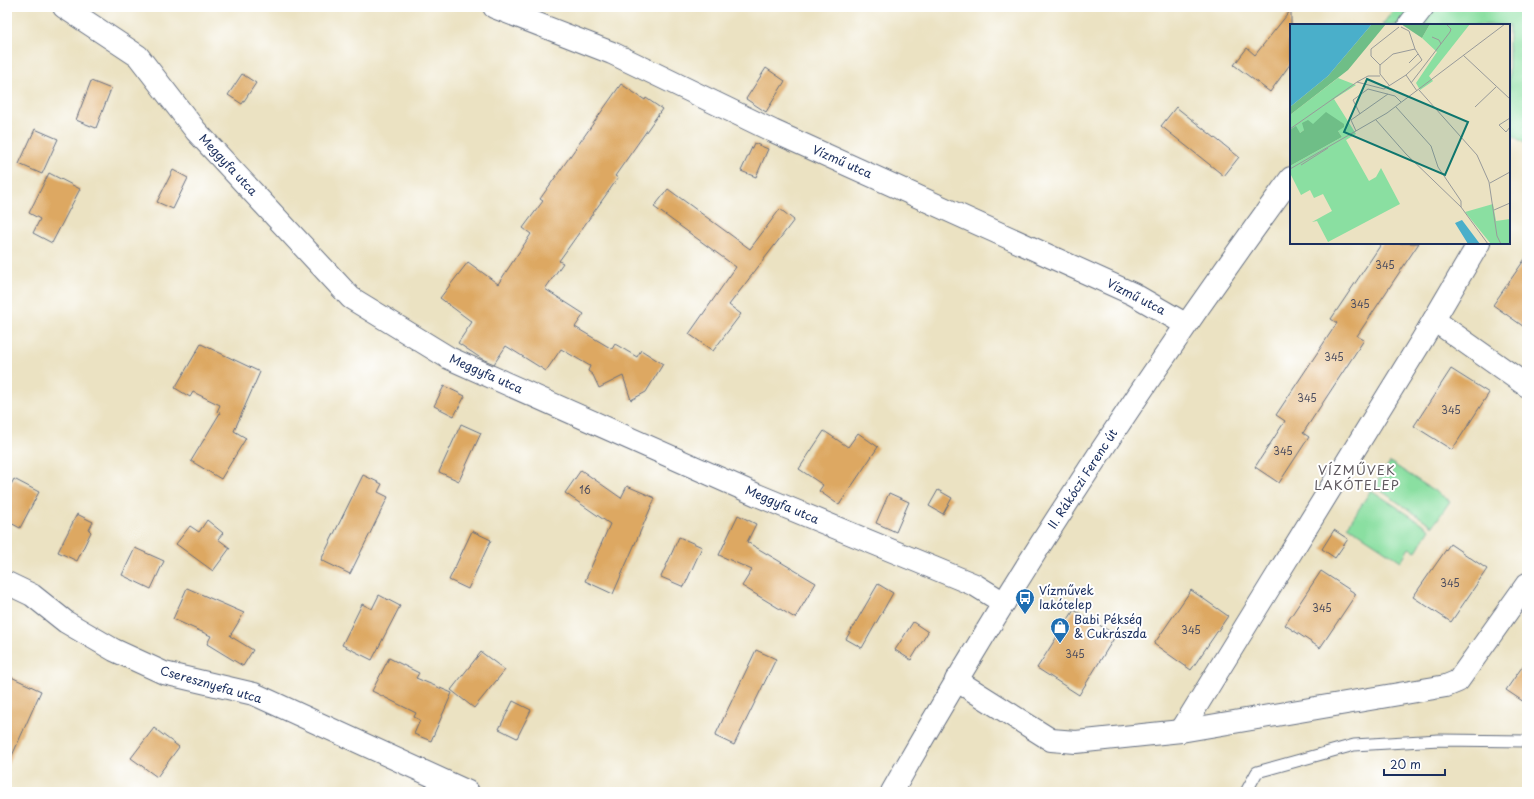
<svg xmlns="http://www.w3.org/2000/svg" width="1534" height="799" viewBox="0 0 1534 799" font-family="'Playpen Sans',sans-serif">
<rect width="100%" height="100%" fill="#fff"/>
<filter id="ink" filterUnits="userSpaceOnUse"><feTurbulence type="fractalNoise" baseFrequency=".025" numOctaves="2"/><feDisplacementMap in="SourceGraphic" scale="8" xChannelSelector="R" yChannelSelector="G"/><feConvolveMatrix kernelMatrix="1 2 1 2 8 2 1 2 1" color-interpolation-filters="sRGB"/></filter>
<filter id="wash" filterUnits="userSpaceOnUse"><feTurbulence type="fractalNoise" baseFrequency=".012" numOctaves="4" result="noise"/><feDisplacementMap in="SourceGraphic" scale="16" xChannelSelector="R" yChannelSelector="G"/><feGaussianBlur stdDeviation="0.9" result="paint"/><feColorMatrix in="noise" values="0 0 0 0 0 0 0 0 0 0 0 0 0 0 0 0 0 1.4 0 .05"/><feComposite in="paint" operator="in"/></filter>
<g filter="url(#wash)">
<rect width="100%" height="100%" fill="#ebe2c2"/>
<g fill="#8adfa1" stroke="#528780">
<polygon points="1396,7 1527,7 1527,145 1509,133 1509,25 1382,25"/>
<polygon points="1390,462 1450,501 1433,526 1374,486"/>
<polygon points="1371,490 1430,529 1416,551 1409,548 1401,561 1348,526"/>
</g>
<g id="blocks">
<g fill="#dda862">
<polygon points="1291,10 1291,63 1270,92 1234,65 1247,48 1255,55"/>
<polygon points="766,68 785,81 766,112 746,99"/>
<polygon points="242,74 256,83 242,104 228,95"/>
<polygon points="91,81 111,89 96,128 76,120"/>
<polygon points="621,84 645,100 646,98 662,109 615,176 618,178 559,261 563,263 545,289 584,314 575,327 612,349 615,344 637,357 641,350 663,364 646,392 631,400 623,376 599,388 593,375 588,371 590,366 561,349 546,371 506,346 494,364 482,359 458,343 472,322 440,298 468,262 498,284 531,234 523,228 543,201 540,199"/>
<polygon points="1176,107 1239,157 1224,176 1161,126"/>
<polygon points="35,129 58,139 42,174 19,164"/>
<polygon points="754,143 768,149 756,177 741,171"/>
<polygon points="173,170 188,178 173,209 157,202"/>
<polygon points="49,173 80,189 52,243 33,233 40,219 29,213"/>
<polygon points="668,189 750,249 780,209 794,220 729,305 741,314 713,351 689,334 736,267 654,207"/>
<polygon points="1382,243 1419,243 1357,336 1364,340 1303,433 1309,437 1279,483 1255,467 1285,421 1276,415 1337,323 1331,319"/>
<polygon points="1527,256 1527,329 1493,305"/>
<polygon points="201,344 260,372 234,431 246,438 221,479 191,461 220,413 217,412 220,405 193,392 190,397 175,388"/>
<polygon points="1451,369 1489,393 1452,450 1414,426"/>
<polygon points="444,386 465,396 454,416 434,406"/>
<polygon points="461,424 481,433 459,481 439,472"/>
<polygon points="824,431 848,447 858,433 878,447 839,505 819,491 823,485 799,469"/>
<polygon points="581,470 621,498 627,486 655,498 613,594 585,581 610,524 565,493"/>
<polygon points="363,475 382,484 378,492 388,497 350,574 321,560"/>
<polygon points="14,479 39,492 20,528 7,521 7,492"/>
<polygon points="938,490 952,498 943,514 929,506"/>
<polygon points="889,493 909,502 896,532 876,523"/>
<polygon points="77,514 93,522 89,530 91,532 77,561 58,552"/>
<polygon points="738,515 756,524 747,542 816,583 795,618 742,586 752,570 719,555"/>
<polygon points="207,520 223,533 218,539 230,548 213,571 176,544 190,526 199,532"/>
<polygon points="1334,530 1348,539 1335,558 1322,549"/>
<polygon points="472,531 491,540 468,589 449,580"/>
<polygon points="679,537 702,547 684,587 661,577"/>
<polygon points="1450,544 1487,569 1451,622 1413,597"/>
<polygon points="135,548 164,561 151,589 122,575"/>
<polygon points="1321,571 1356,594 1320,648 1285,625"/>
<polygon points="878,584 893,593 862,648 846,639"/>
<polygon points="187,588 244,613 230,636 253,650 243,666 207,644 211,636 173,619"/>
<polygon points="1191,590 1228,616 1191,670 1154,644"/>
<polygon points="379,595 400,606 372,660 342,645 362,604 372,609"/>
<polygon points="1074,610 1116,635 1079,695 1037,668"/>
<polygon points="913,622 928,632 911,660 895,650"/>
<polygon points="756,650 776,659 734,745 715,736"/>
<polygon points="481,652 505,670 474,708 451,690"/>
<polygon points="389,658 419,673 416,678 452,693 431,741 414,734 420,720 414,717 416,713 372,691"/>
<polygon points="1527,660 1527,704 1506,690"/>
<polygon points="7,675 41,691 7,767"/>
<polygon points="513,701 531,710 517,738 499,729"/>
<polygon points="154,728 179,747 157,777 131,758"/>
</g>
</g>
</g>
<g filter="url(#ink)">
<use href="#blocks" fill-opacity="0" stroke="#646e81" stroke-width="1"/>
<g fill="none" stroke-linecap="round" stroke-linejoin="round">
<g stroke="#646e81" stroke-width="13">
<polyline id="lane" points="1246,792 1257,772 1354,745 1439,740 1527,741"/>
</g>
<g stroke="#646e81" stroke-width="24">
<g id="street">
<polyline points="64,7 138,56 196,131 351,298 449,358 757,495 975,585 1004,603"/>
<polyline points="494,7 612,53 773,131 1133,294 1185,324"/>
<polyline points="1434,320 1527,386"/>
<polyline points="7,583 32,595 66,622 114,650 164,673 254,694 468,792"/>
<polyline points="956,680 1051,740 1076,742 1181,731 1446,686 1458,681 1527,584"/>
<polyline points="1181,731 1422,340 1479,243"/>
</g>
</g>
<g stroke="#646e81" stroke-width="24">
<g id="secondary">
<polyline points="1409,25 1423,7"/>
<path d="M892,792C1012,579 1147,375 1291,178"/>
</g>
</g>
<use href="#lane" stroke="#fff" stroke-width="11"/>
<use href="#street" stroke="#fff" stroke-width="22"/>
<use href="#secondary" stroke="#fff" stroke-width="22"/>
</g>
</g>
<defs>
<g id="bus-pin" transform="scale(1)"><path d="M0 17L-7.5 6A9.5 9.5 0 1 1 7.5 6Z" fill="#1f6fb2" stroke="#fff"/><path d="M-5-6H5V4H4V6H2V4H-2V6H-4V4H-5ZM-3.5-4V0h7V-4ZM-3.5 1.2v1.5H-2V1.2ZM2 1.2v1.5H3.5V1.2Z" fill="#fff"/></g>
<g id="shop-pin" transform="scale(1)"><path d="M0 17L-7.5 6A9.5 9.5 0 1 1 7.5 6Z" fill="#1f6fb2" stroke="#fff"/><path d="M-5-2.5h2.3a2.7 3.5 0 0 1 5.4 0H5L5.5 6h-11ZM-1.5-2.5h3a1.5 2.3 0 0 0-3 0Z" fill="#fff"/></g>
</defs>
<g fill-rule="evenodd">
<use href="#bus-pin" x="1025" y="598"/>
<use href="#shop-pin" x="1060" y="627"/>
</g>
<g text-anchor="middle" stroke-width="4" stroke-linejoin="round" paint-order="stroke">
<g font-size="10" fill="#4c4d5f">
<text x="1385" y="269">345</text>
<text x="1360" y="308">345</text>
<text x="1334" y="361">345</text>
<text x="1307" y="402">345</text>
<text x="1451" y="414">345</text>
<text x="1283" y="455">345</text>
<text x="585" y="494">16</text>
<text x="1450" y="587">345</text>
<text x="1322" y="612">345</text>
<text x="1191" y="634">345</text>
<text x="1075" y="658">345</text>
</g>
<g font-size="12" fill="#1b2f5e" stroke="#fff">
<text transform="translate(842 162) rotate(24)" y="4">Vízmű utca</text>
<text transform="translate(228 165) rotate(47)" y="4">Meggyfa utca</text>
<text transform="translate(1136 297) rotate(27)" y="4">Vízmű utca</text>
<text transform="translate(486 374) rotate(24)" y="4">Meggyfa utca</text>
<text transform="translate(1083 479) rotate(-57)" y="4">II. Rákóczi Ferenc út</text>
<text transform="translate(782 505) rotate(23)" y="4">Meggyfa utca</text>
<text transform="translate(211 685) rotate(16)" y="4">Cseresznyefa utca</text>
</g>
<g font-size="12" fill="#1b2f5e" stroke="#fff" text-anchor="start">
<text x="1039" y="595">Vízművek<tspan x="1039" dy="14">lakótelep</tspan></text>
<text x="1074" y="624">Babi Pékség<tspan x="1074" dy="14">&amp; Cukrászda</tspan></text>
</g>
<g font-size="13" letter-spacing="1" fill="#5f595f" stroke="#fff">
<text x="1357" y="475">VÍZMŰVEK<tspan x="1357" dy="15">LAKÓTELEP</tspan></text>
</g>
</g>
<g transform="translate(1290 24)">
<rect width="220" height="220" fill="#ebe2c2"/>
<path d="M140,0H180L139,52L143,57L130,66L126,59L147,28L132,14ZM48,54L66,61L44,75L66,110L56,116L79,157L86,153L91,144L110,180L38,218L27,197L22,198L42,187L33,170L24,174L20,166L11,171L0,149V142L52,113L48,107L22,100L10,109L0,106V91ZM203,180L206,197L220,195V220H201L175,188Z" fill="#8adfa1"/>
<path d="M82,0H96L58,46L0,91V83L38,52ZM111,0H140L132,14ZM36,88L54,100V103L48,107L52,113L0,142V106L6,102L10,109L14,106L12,99L18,96L23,100Z" fill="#6fbe87"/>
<path d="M0,0H82L38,52L0,83ZM172,196L190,220H178L165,199Z" fill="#4aafca"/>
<path fill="none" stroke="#989a9a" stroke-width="1" d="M111,3L119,7L125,25M142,13L149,16L151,20M173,31L220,75M119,39L128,30M90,41L81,32V25L109,3M67,58L78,52H90M121,59L160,8L161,5L156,0M99,61L90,50V41L103,30L125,25L132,36L116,51M129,66L187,131L199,158L207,212L211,220M106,83L141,122L148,143L171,177V183M185,83L206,63M70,90L63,76L78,65L105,72L111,78M220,94L209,101L216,108L220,103M86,96L116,130L171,183L198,220M0,105L67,58L94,65L116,51L127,67M66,107L61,96L98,70M11,141L38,124M0,145L97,89L215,0M200,159L220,148M204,186L220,179"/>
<path fill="#0f766e" fill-opacity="0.15" stroke="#0f766e" stroke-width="2" d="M77,55L178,98L155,151L54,108Z"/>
<rect width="220" height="220" fill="none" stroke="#1b2f5e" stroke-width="2"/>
</g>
<rect width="1534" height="799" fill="none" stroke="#fff" stroke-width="24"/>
<path d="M1384 769v6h61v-6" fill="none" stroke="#1b2f5e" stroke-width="2"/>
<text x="1390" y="769" font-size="12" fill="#1b2f5e" stroke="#ffffff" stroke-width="3" paint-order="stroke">20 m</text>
</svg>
